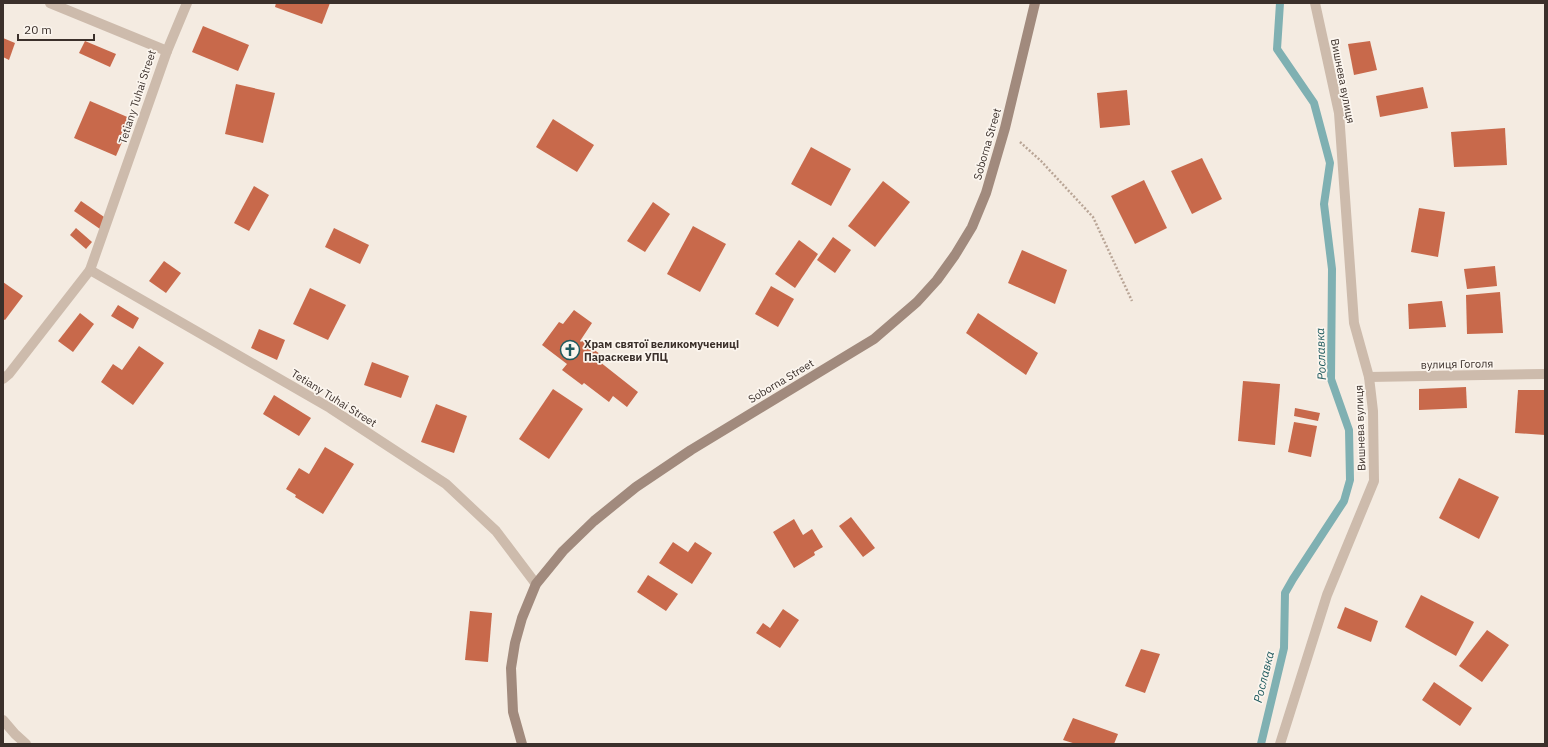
<svg xmlns="http://www.w3.org/2000/svg" width="1548" height="747" viewBox="0 0 1548 747" font-family="'IBM Plex Sans',sans-serif">
<rect width="100%" height="100%" fill="#f4ebe1"/>
<g fill="none" stroke-linecap="round" stroke-linejoin="round">
<polyline stroke="#7fb0b2" stroke-width="8" points="1261,744 1284,648 1285,593 1293,579 1344,501 1350,480 1349,430 1331,379 1332,269 1324,204 1330,163 1314,103 1277,49 1280,3"/>
</g>
<g fill="#c8694b">
<polygon points="276,3 330,3 322,24 275,7"/>
<polygon points="203,26 249,45 238,71 192,52"/>
<polygon points="3,38 15,43 9,60 3,57"/>
<polygon points="85,41 116,54 110,67 79,53"/>
<polygon points="1370,41 1377,70 1354,75 1348,44"/>
<polygon points="236,84 275,93 263,143 225,134"/>
<polygon points="1423,87 1428,108 1380,117 1376,96"/>
<polygon points="1127,90 1130,125 1100,128 1097,93"/>
<polygon points="90,101 132,119 116,156 74,138"/>
<polygon points="553,119 594,145 577,172 536,147"/>
<polygon points="1505,128 1507,165 1454,167 1451,132"/>
<polygon points="811,147 851,169 831,206 791,184"/>
<polygon points="1202,158 1222,199 1192,214 1171,171"/>
<polygon points="1144,180 1167,228 1135,244 1111,196"/>
<polygon points="883,181 910,202 875,247 848,226"/>
<polygon points="254,186 269,195 249,231 234,223"/>
<polygon points="81,201 107,219 100,229 74,211"/>
<polygon points="653,202 670,214 645,252 627,241"/>
<polygon points="1419,208 1445,212 1438,257 1411,252"/>
<polygon points="693,226 726,244 700,292 667,274"/>
<polygon points="76,228 92,242 86,249 70,235"/>
<polygon points="334,228 369,245 360,264 325,247"/>
<polygon points="833,237 851,250 835,273 817,260"/>
<polygon points="799,240 818,254 795,288 775,274"/>
<polygon points="1022,250 1067,270 1055,304 1008,283"/>
<polygon points="164,261 181,273 166,293 149,281"/>
<polygon points="1495,266 1497,286 1467,289 1464,269"/>
<polygon points="3,282 23,296 5,320 3,319"/>
<polygon points="771,286 794,299 778,327 755,314"/>
<polygon points="310,288 346,305 328,340 293,324"/>
<polygon points="1500,292 1503,333 1467,334 1466,295"/>
<polygon points="1442,301 1446,327 1409,329 1408,304"/>
<polygon points="118,305 139,318 133,329 111,316"/>
<polygon points="574,310 592,323 580,341 581,342 582,341 604,357 600,362 638,392 627,407 613,396 609,402 584,383 582,385 562,370 567,364 542,345 559,322 563,324"/>
<polygon points="80,313 94,324 73,352 58,341"/>
<polygon points="978,313 1038,353 1026,375 966,333"/>
<polygon points="259,329 285,340 277,360 251,348"/>
<polygon points="139,346 164,363 133,405 101,382 113,364 122,370"/>
<polygon points="372,362 409,376 401,398 364,385"/>
<polygon points="1243,381 1280,384 1275,445 1238,441"/>
<polygon points="1466,387 1467,408 1419,410 1419,389"/>
<polygon points="553,389 583,409 549,459 519,439"/>
<polygon points="1518,390 1545,390 1545,435 1515,433"/>
<polygon points="274,395 311,418 299,436 263,414"/>
<polygon points="436,404 467,416 454,453 421,442"/>
<polygon points="1295,408 1320,413 1318,421 1294,416"/>
<polygon points="1294,422 1317,426 1311,457 1288,452"/>
<polygon points="325,447 354,464 323,514 295,497 296,495 286,489 299,468 309,474"/>
<polygon points="1459,478 1499,497 1479,539 1439,518"/>
<polygon points="851,517 875,548 863,557 839,526"/>
<polygon points="794,519 803,535 812,529 823,547 814,552 815,555 794,568 773,532"/>
<polygon points="673,542 688,552 695,542 712,553 692,584 659,563"/>
<polygon points="648,575 678,594 666,611 637,592"/>
<polygon points="1421,595 1474,622 1456,656 1405,627"/>
<polygon points="1345,607 1378,621 1371,642 1337,628"/>
<polygon points="783,609 799,620 780,648 756,633 763,623 770,628"/>
<polygon points="470,611 492,613 488,662 465,660"/>
<polygon points="1487,630 1509,645 1482,682 1459,666"/>
<polygon points="1141,649 1160,654 1145,693 1125,686"/>
<polygon points="1434,682 1472,708 1460,726 1422,700"/>
<polygon points="1073,718 1118,734 1114,744 1076,744 1063,740"/>
</g>
<g fill="none" stroke-linecap="round" stroke-linejoin="round">
<polyline stroke="#b9a596" stroke-width="2.5" stroke-dasharray="2 2" stroke-linecap="butt" points="1020,142 1041,161 1093,217 1132,301"/>
<g stroke="#cdbbac" stroke-width="10">
<polyline points="50,3 167,51"/>
<polyline points="90,270 330,408 446,484 496,531 536,584"/>
<polyline points="1369,377 1545,374"/>
<polyline points="3,379 9,374 90,270 167,51 187,3"/>
<polyline points="3,720 15,734 26,744"/>
<polyline points="1280,744 1327,595 1374,481 1373,411 1369,377 1354,323 1339,113 1315,3"/>
</g>
<polyline stroke="#a18a7d" stroke-width="10" points="522,744 513,712 511,668 515,643 522,618 536,584 563,551 594,521 636,487 691,450 874,339 917,302 937,280 955,255 972,227 986,193 1005,128 1035,3"/>
</g>
<defs>
<g id="church-ring" transform="scale(1)"><circle r="9.5" fill="#fbf5ee" stroke="#1f5a5e" stroke-width="1.5"/><path d="M-1.2-6h2.4v3.5h3.3v2.4h-3.3V6h-2.4V-.1h-3.3v-2.4h3.3Z" fill="#1f5a5e"/></g>
</defs>
<g fill-rule="evenodd">
<use href="#church-ring" x="570" y="350"/>
</g>
<g text-anchor="middle" stroke-width="3.5" stroke-linejoin="round" paint-order="stroke">
<g font-size="11" fill="#3b302b" stroke="#fbf5ee">
<text transform="translate(1343 81) rotate(79)" y="4">Вишнева вулиця</text>
<text transform="translate(137 97) rotate(-72)" y="4">Tetiany Tuhai Street</text>
<text transform="translate(987 144) rotate(-74)" y="4">Soborna Street</text>
<text transform="translate(1457 364) rotate(-1)" y="4">вулиця Гоголя</text>
<text transform="translate(781 381) rotate(-31)" y="4">Soborna Street</text>
<text transform="translate(334 398) rotate(32)" y="4">Tetiany Tuhai Street</text>
<text transform="translate(1360 428) rotate(-92)" y="4">Вишнева вулиця</text>
</g>
<g font-size="11" font-weight="bold" fill="#3b302b" stroke="#fbf5ee" text-anchor="start">
<text x="584" y="348">Храм святої великомучениці<tspan x="584" dy="13">Параскеви УПЦ</tspan></text>
</g>
<g font-size="12" font-style="italic" fill="#1f5a5e" stroke="#fbf5ee">
<text transform="translate(1321 354) rotate(-92)" y="4">Рославка</text>
<text transform="translate(1264 677) rotate(-76)" y="4">Рославка</text>
</g>
</g>
<rect width="1548" height="747" fill="none" stroke="#3b302b" stroke-width="8"/>
<path d="M18 34v6h76v-6" fill="none" stroke="#3b302b" stroke-width="2"/>
<text x="24" y="34" font-size="12" fill="#3b302b" stroke="#fbf5ee" stroke-width="3" paint-order="stroke">20 m</text>
</svg>
